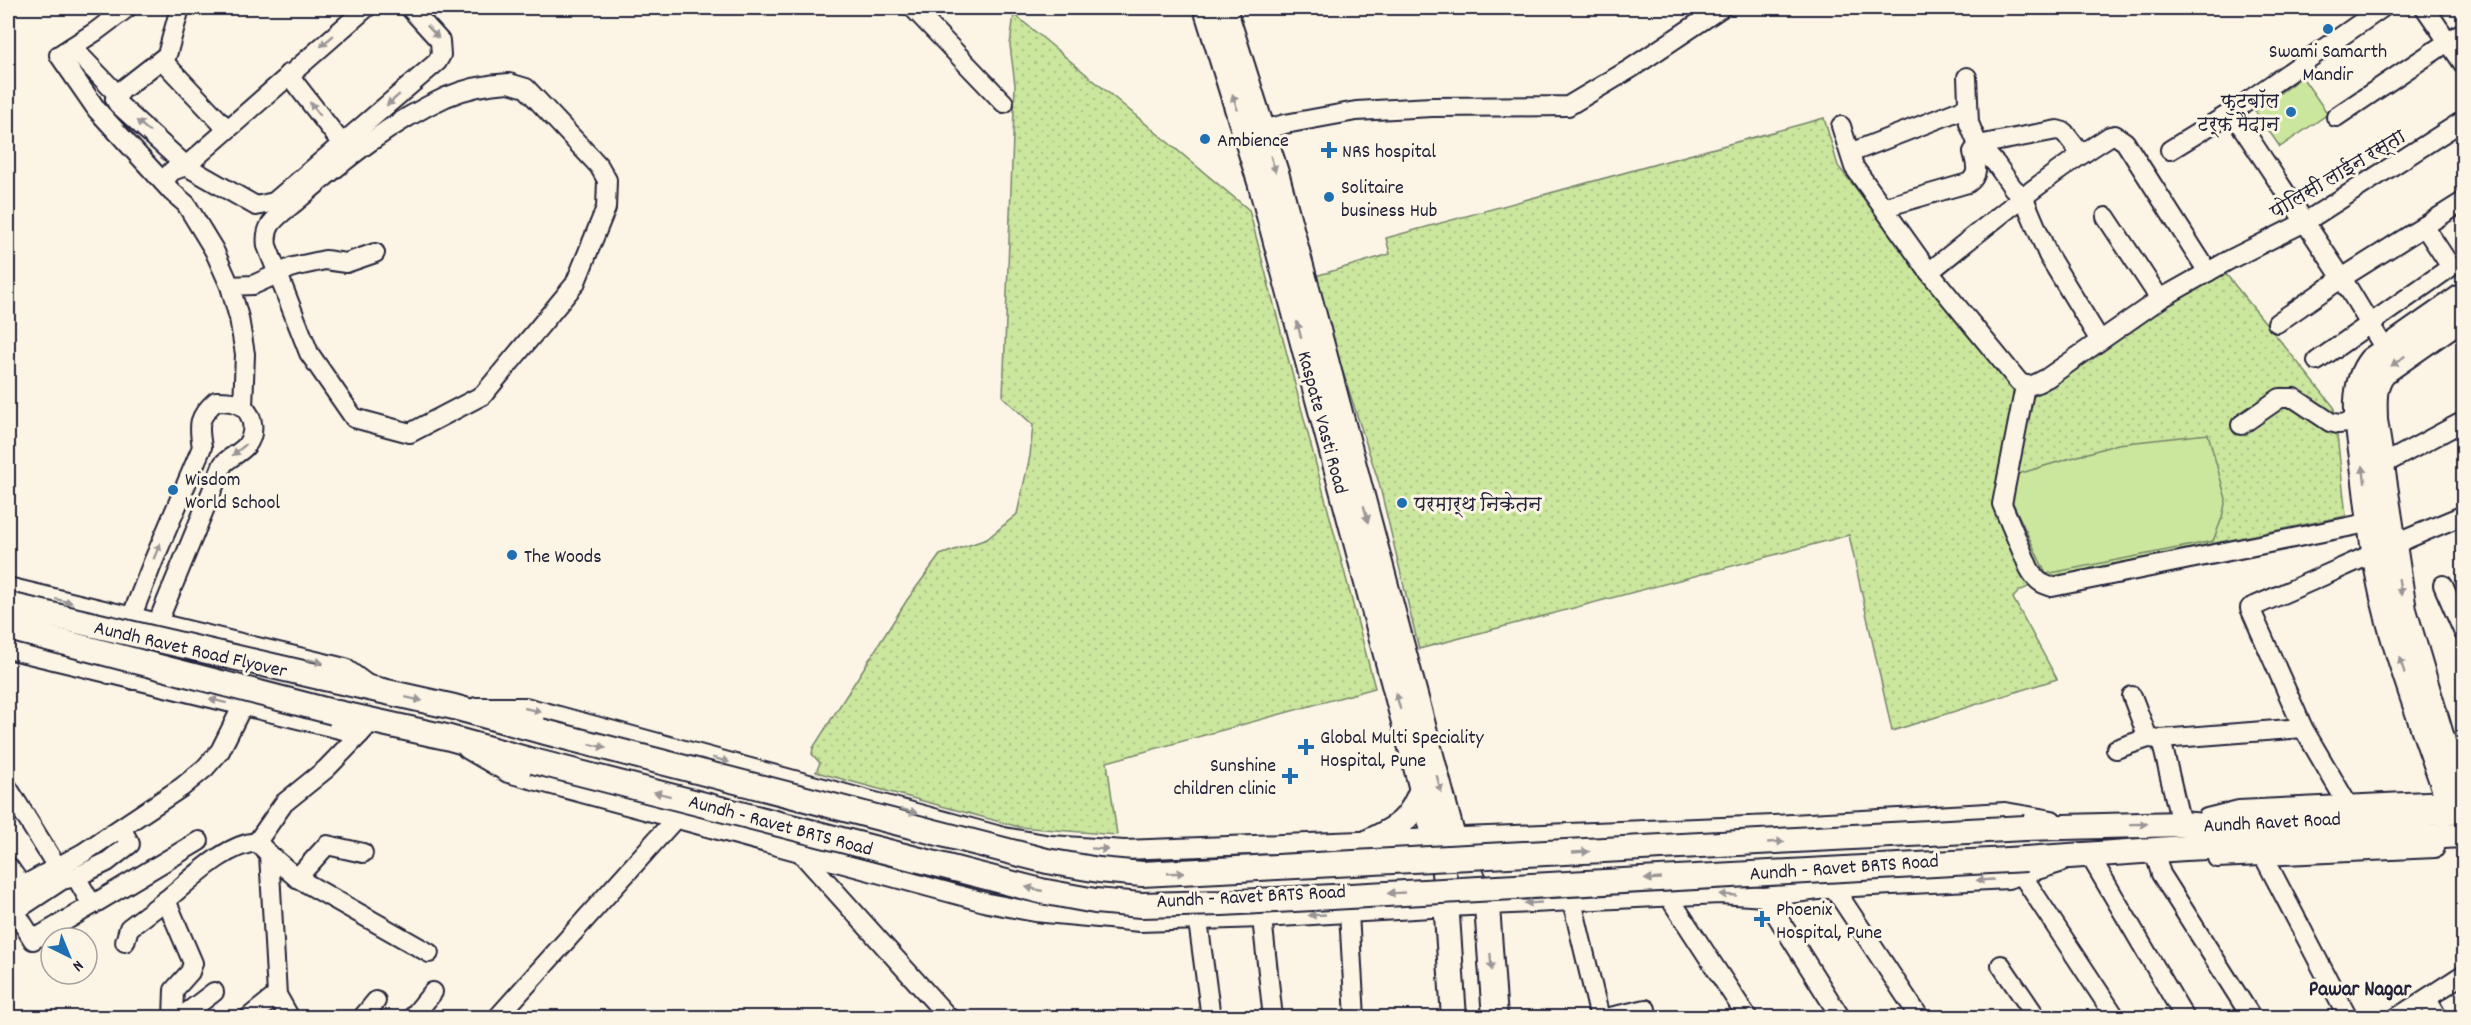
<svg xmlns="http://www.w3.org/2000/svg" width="2471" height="1025" viewBox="0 0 2471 1025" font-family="Dekko,'Playpen Sans Deva',sans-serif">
<defs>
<pattern id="grass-dots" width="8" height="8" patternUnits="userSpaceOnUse" patternTransform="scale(1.5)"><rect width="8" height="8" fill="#cbe69d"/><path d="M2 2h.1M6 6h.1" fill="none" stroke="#aec588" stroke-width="1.8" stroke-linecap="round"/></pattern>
</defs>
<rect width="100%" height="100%" fill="#fcf5e5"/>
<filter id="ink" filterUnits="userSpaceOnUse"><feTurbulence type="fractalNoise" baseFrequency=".0167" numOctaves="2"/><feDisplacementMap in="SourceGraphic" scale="12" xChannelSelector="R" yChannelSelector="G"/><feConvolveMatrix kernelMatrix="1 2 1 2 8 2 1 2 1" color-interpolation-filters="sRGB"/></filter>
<g filter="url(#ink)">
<g fill="url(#grass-dots)" stroke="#76846c" stroke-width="1.5">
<polygon points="1014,14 1249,210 1375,688 1107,762 1117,835 1019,827 816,772 820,763 812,754 813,748 907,600 940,555 987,539 1017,514 1030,456 1033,425 1003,397 1015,85 1010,45"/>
<polygon points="1824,118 1838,166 1986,352 2032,398 2154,314 2225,273 2334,407 2346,516 2051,577 2019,591 2013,598 2057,679 1892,731 1849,535 1419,649 1379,483 1312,277 1390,254 1386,238"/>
</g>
<g fill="#cbe69d" stroke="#76846c" stroke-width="1.5">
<polygon points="2302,77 2328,114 2280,147 2255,111"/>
<polygon points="2208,434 2226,499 2222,518 2213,541 2046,574 2011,499 2018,474 2118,444"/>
</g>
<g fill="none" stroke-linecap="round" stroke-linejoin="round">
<g stroke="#22223b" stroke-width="22">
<g id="minor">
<polyline points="127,8 95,32 59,55 97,110 172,192 186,204 214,250 230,286 239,318 245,354 243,407"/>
<polyline points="180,8 167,55 122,90 115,99 118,104 186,166 256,206 274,202 437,62 441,55 440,41 410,8"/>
<polyline points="913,8 1004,103"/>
<polyline points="2425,8 2464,65"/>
<polyline points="72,47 117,94"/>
<polyline points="162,60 227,129"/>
<polyline points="288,74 343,145"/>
<polyline points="1967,77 1969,123 1978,145 1996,164 2013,188 2023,196 2048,255 2099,339"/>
<path d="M509,83L526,88L599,166L607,180L606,208L575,284L483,395L410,433L354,418L309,353L267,246C266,239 267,230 271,224C277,215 291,206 299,199C344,160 391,122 446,97C465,89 488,84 509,83Z"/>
<polyline points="2232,112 2342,278 2385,349"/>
<polyline points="2336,117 2464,31"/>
<path d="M1841,126L1854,167L1929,272L2019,382C2030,389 2037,383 2047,378L2160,299L2231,259L2305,222L2464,120"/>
<polyline points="1251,134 1285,124 1356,111 1432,107 1568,106 1630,69 1721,8"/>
<polyline points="2170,150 2232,112 2382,8"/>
<polyline points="1850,153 1966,108"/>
<polyline points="163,182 172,171 186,166 366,8"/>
<path d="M1885,207L1968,183C1980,175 1976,164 1973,152L1978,145L2057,130L2064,132L2081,154"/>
<polyline points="2106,217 2160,299"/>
<path d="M1929,272C1988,225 2046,176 2110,136L2115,135L2125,142L2208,272"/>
<polyline points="230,286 253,285 293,267 325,260 346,263 375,253"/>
<polyline points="2277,323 2342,278 2464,201"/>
<polyline points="2317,361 2451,267 2424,226"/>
<path d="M2025,386L2002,504L2029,568C2035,579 2040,584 2052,587L2382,520"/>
<polyline points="2241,425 2280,398 2294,398 2330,422 2338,424 2358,422"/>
<polyline points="2382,465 2464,421"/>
<polyline points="2443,585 2464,633"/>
<polyline points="8,587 345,668 368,685"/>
<polyline points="8,649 360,734 372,721"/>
<path d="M109,674L153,562L202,447C198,424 198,417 216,401C224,401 236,401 243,407C255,417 255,435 246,446C240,453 230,457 223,464L134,680"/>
<polyline points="2132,696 2148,738"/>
<polyline points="476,707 526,707 1004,837 1051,845 1124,850 1774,825 2005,812 2052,820"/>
<polyline points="2161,739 2181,824"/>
<polyline points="467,749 508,773 988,903 1035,912 1140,922 1262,918 1448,907 1720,894 1765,897 1834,888 2008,879 2060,863"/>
<polyline points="2116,749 2148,738 2161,739 2303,728"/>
<polyline points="8,788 57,867"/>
<path d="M2348,805L2303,728L2250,608C2322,577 2392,544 2464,515"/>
<polyline points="2207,818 2239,810 2448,800 2448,805"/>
<polyline points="121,828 130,844 107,862 76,877 92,905 199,841"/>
<polyline points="2154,850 2161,874 2252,1018"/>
<polyline points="800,852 949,1018"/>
<polyline points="269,854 297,878 429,953"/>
<polyline points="2090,856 2185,1018"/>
<polyline points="2264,857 2348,1018"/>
<polyline points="2217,858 2435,848"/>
<polyline points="8,866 22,886"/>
<polyline points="2022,875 2116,1018"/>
<polyline points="76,877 62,880 15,911 33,940 92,905"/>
<polyline points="297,878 327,845 363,853"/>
<polyline points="1834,888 1920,1018"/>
<polyline points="8,897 19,888 83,853 182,787 205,768 220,751 242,707"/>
<polyline points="1669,897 1748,1018"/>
<polyline points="1765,897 1841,1018"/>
<polyline points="1572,901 1600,1018"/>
<polyline points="1349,913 1355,1018"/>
<polyline points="1262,918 1273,1018"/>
<polyline points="1198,921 1211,1018"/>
<polyline points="125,942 129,928 166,900"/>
<polyline points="2001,965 2037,1018"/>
<polyline points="2427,999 2438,1018"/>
<path d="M173,1018L174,990L190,972L193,963L166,900C191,880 224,845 257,842"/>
<polyline points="180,1018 214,992"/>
<polyline points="248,1018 277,995"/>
<polyline points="290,1018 277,995 269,854 257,842 284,803 326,769 360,734"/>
<polyline points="362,1018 376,1001"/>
<polyline points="412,1018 433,992"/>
<polyline points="497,1018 675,819"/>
<polyline points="1605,1018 1646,1009"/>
<polyline points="2396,1018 2464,974"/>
</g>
</g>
<g stroke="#22223b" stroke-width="28">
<g id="major">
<polyline points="1206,8 1260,182 1444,872 1454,1018"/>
<polyline points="1224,8 1277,176 1453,838 1487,906 1495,1018"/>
<path d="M2464,295L2371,360C2348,388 2359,431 2363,465C2369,515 2374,565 2387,614C2403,677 2428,738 2448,800L2460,799L2404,610L2375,420C2375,404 2372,386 2384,372L2464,316"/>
<polyline points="320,677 454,707 541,731"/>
<polyline points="333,712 446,737 533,761"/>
<polyline points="2025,828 2181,824 2204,826 2464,811"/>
<path d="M1370,841C1400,827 1410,820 1422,789"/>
<polyline points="2026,859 2185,848 2464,835"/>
</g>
</g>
<use href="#minor" stroke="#fcf5e5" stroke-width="18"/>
<use href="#major" stroke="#fcf5e5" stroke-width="24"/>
<g stroke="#22223b" stroke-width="28" stroke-linecap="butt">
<g id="major-bridge">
<polyline points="8,605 320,677"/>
<polyline points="8,628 333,712"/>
<polyline points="541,731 1047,861 1099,870 1142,874 2025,828"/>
<polyline points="533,761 1041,891 1095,901 1141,905 1222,903 2026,859"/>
</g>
</g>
<use href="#major-bridge" stroke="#fcf5e5" stroke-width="24"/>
</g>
<defs><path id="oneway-solid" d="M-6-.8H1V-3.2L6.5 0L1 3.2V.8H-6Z" transform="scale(1.5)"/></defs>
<g fill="#9a9698">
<use href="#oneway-solid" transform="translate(433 32) rotate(47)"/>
<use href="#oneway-solid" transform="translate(327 41) rotate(139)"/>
<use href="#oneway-solid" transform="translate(393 100) rotate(139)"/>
<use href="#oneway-solid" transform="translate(1235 102) rotate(-108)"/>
<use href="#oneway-solid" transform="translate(315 109) rotate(-128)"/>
<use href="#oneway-solid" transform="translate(143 126) rotate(-140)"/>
<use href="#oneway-solid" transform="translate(1273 164) rotate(74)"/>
<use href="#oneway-solid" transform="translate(1299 330) rotate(-105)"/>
<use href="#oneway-solid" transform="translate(2398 361) rotate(144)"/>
<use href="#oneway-solid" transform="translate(239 450) rotate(141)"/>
<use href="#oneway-solid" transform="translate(2364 474) rotate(-97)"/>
<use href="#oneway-solid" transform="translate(1366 514) rotate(75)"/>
<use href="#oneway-solid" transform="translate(157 551) rotate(-67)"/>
<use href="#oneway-solid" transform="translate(2400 587) rotate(81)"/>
<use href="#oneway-solid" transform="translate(64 601) rotate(14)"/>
<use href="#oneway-solid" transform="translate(315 661) rotate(13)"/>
<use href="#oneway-solid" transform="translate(2402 665) rotate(-108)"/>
<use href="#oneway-solid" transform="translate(414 699) rotate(12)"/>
<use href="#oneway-solid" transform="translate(218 701) rotate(-166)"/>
<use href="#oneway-solid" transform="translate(1398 701) rotate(-105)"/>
<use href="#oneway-solid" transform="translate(533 710) rotate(13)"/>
<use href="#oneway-solid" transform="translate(598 746) rotate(14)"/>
<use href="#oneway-solid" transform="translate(721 760) rotate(15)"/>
<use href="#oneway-solid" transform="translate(1439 784) rotate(75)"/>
<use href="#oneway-solid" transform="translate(662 794) rotate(-166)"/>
<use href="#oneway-solid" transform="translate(909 811) rotate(15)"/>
<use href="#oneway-solid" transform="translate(2139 824) rotate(-1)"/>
<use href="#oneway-solid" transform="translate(1776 842) rotate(-3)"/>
<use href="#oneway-solid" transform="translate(1100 849) rotate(4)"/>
<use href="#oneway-solid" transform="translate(1581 852) rotate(-3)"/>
<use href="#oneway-solid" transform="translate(1176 873) rotate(-2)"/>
<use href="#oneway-solid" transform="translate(1653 879) rotate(177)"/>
<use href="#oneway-solid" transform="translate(1985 880) rotate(177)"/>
<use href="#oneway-solid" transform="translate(1034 889) rotate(-167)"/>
<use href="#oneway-solid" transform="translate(1396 893) rotate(177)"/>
<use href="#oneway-solid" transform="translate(1728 895) rotate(-177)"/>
<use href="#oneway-solid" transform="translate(1533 903) rotate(177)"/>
<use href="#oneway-solid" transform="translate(1317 915) rotate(177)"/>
<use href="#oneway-solid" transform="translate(1491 962) rotate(86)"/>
</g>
</g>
<g fill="#1f6fb2" stroke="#fcf5e5" stroke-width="2">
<circle cx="2328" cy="29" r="6"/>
<circle cx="2291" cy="112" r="6"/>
<circle cx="1205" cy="139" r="6"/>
<path d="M1326 141h6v6h6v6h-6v6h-6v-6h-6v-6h6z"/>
<circle cx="1329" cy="197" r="6"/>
<circle cx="173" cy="490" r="6"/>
<circle cx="1402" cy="503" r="6"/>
<circle cx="512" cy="555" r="6"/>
<path d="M1303 738h6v6h6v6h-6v6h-6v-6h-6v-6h6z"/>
<path d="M1287 767h6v6h6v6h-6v6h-6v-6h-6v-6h6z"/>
<path d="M1759 910h6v6h6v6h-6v6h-6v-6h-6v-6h6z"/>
</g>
<g text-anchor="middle" stroke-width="6" stroke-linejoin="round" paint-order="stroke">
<g font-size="20" fill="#22223b" stroke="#fcf5e5" text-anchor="start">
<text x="2328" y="57" text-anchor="middle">Swami Samarth<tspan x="2328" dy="23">Mandir</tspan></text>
<text x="2279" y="107" text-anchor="end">फुटबॉल<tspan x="2279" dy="23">टर्फ मैदान</tspan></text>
<text x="1217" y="146">Ambience</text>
<text x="1342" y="157">NRS hospital</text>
<text x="1341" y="193">Solitaire<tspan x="1341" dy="23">business Hub</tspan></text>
<text x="185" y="485">Wisdom<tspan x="185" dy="23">World School</tspan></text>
<text x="1414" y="510">परमार्थ निकेतन</text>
<text x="524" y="562">The Woods</text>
<text x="1320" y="743">Global Multi Speciality<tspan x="1320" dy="23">Hospital, Pune</tspan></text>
<text x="1276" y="771" text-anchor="end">Sunshine<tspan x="1276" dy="23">children clinic</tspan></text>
<text x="1776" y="915">Phoenix<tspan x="1776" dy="23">Hospital, Pune</tspan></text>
</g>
<g font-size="20" fill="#22223b" stroke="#fcf5e5">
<text transform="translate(2337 173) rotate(-31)" y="7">पोलिसी लाईन रस्ता</text>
<text transform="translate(1324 422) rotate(75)" y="7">Kaspate Vasti Road</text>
<text transform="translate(191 648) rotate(13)" y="7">Aundh Ravet Road Flyover</text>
<text transform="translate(2272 821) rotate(-3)" y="7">Aundh Ravet Road</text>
<text transform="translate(781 824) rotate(15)" y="7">Aundh - Ravet BRTS Road</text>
<text transform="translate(1844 866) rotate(-4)" y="7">Aundh - Ravet BRTS Road</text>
<text transform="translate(1251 895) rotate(-3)" y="7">Aundh - Ravet BRTS Road</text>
</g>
<g font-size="21" font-weight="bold" fill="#22223b" stroke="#fcf5e5">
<text x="2360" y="995">Pawar Nagar</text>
</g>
</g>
<rect width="2471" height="1025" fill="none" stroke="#fcf5e5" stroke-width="30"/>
<rect x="15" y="15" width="2441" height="995" fill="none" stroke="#22223b" stroke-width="2" filter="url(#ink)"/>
<g transform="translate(69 956) rotate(137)"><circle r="28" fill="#fcf5e5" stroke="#a5a1a1" stroke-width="1.5"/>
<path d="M0-4.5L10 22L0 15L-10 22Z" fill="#1f6fb2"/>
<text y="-9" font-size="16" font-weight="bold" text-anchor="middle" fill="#22223b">N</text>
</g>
</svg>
